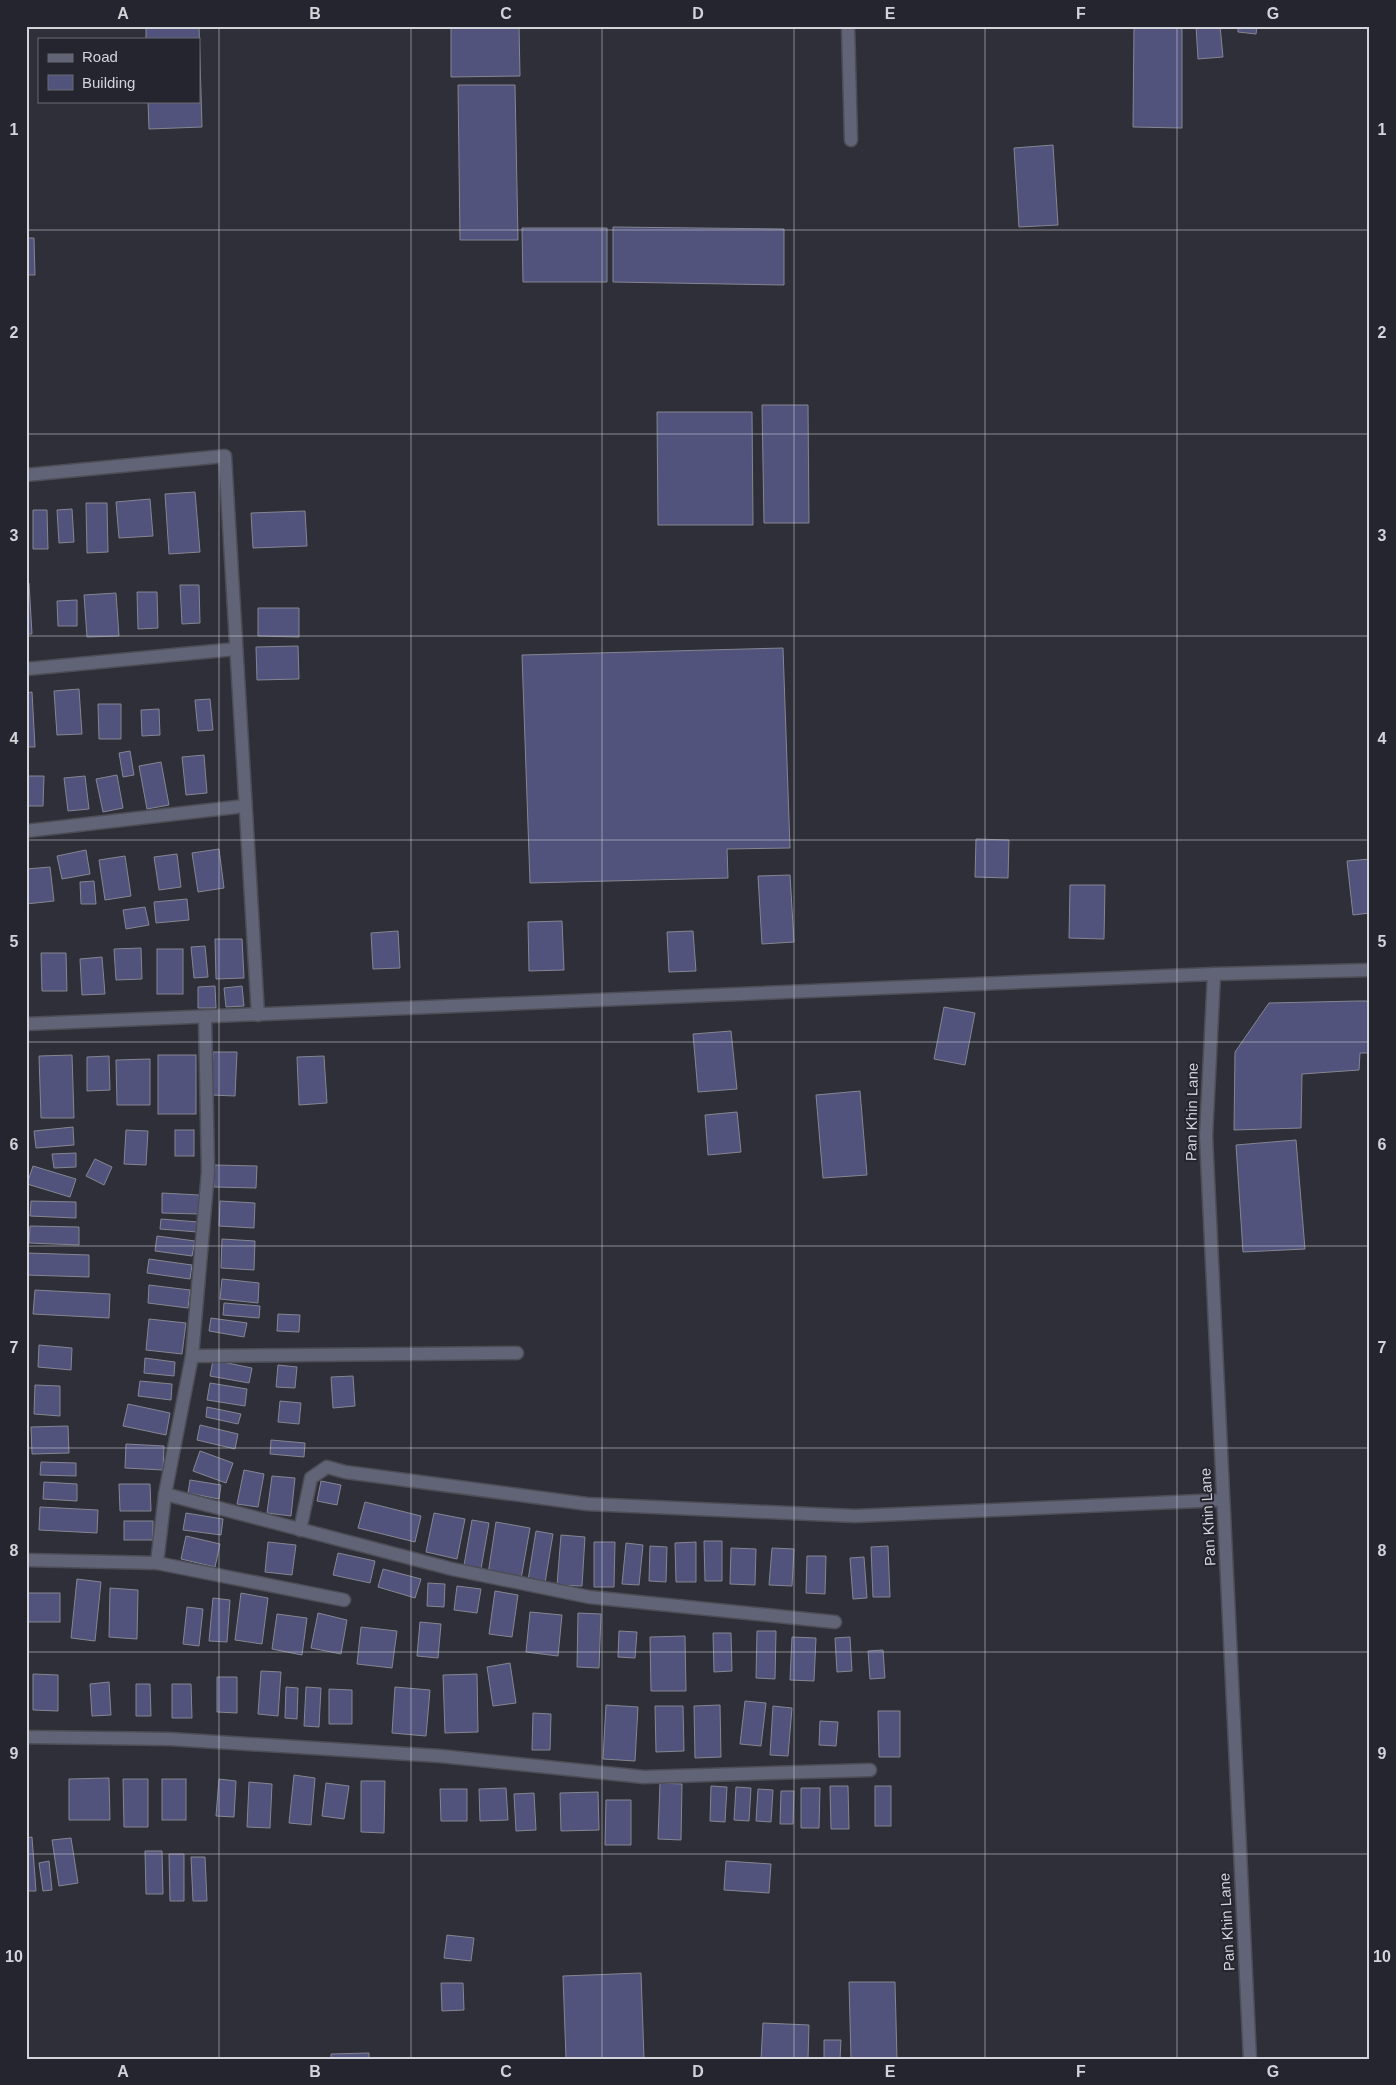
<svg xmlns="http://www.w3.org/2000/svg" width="1396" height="2085" viewBox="0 0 1396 2085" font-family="Helvetica,sans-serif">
<rect width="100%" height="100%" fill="#2e2f38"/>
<g fill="#51537d" stroke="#858691">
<polygon points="146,26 199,26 202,127 149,129 148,101 199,101 199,39 146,39"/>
<polygon points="451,26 519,26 520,76 451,77"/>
<polygon points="1134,26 1182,26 1182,128 1133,127"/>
<polygon points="1196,26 1220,26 1223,57 1198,59"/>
<polygon points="1238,26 1257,26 1256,34 1238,32"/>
<polygon points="458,85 515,85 518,240 460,240"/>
<polygon points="1053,145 1058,225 1019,227 1014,148"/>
<polygon points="613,227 784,229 784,285 613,282"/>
<polygon points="522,228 607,228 607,282 523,282"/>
<polygon points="26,238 34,238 35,275 26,275"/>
<polygon points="762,405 808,405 809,523 764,523"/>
<polygon points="657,412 752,412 753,525 658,525"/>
<polygon points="195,492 200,552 169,554 165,494"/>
<polygon points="150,499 153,536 119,538 116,502"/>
<polygon points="86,503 107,503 108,552 87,553"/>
<polygon points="72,509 74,542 59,543 57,510"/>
<polygon points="33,510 47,510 48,549 33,549"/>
<polygon points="305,511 307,546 253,548 251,513"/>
<polygon points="26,583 29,583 32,634 26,634"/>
<polygon points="180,585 199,585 200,623 182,624"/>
<polygon points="137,592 157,592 158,628 138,629"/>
<polygon points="116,593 119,636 87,637 84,595"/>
<polygon points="77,600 77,626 58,626 57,601"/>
<polygon points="258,608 299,608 299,637 258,636"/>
<polygon points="298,646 299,679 257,680 256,647"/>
<polygon points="783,648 790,848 727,849 728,878 530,883 522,655"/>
<polygon points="79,689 82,734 57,735 54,691"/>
<polygon points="32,692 35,747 26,747 26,693"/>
<polygon points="210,699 213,730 198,731 195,700"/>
<polygon points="98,704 121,704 121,739 99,739"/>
<polygon points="159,709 160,735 142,736 141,710"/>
<polygon points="130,751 134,775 123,777 119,753"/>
<polygon points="204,755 207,793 186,795 182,757"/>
<polygon points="161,762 169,805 147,809 139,766"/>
<polygon points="117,775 123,808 103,812 96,779"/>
<polygon points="26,776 44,776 43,806 26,806"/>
<polygon points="85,776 89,809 68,811 64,778"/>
<polygon points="976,839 1009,840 1008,878 975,877"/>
<polygon points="219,849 224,888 198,892 192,853"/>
<polygon points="86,850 90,874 62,879 57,856"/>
<polygon points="177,854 181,887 159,890 154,857"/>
<polygon points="125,856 131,896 105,900 99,860"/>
<polygon points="1370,859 1370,913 1353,915 1347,861"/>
<polygon points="50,867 54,901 26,904 26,869"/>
<polygon points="790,875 794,942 762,944 758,876"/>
<polygon points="94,881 96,904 81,904 80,882"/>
<polygon points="1070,885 1105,885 1104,939 1069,938"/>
<polygon points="187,899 189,920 156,923 154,902"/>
<polygon points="145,907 149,925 126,929 123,910"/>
<polygon points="562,921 564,970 529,971 528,922"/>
<polygon points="398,931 400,968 373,969 371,933"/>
<polygon points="693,931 696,971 669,972 667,932"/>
<polygon points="215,939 242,939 244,978 216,979"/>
<polygon points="205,946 208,977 194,978 191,947"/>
<polygon points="141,948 142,979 116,980 114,949"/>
<rect x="157" y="949" width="26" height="45"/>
<polygon points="41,953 66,953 67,991 42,991"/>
<polygon points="102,957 105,994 82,995 80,959"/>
<polygon points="215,986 216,1008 198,1008 198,987"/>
<polygon points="242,986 244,1006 226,1007 224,988"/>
<polygon points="1357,1001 1370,1001 1370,1053 1360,1053 1359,1070 1302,1074 1301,1128 1234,1130 1235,1052 1269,1003"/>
<polygon points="944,1007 975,1013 965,1065 934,1059"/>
<polygon points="731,1031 737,1089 698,1092 693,1034"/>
<polygon points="213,1052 237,1052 235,1096 211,1095"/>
<polygon points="72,1055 74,1118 41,1118 39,1056"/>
<rect x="158" y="1055" width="38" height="59"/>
<polygon points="109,1056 110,1090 87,1091 87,1057"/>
<polygon points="324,1056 327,1103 299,1105 297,1057"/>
<polygon points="150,1059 150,1105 117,1105 116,1060"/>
<polygon points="860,1091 867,1175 823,1178 816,1095"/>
<polygon points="737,1112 741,1152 708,1155 705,1115"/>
<polygon points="73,1127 74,1145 36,1148 34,1131"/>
<polygon points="126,1130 148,1131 146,1165 124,1164"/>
<rect x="175" y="1130" width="19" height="26"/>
<polygon points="1296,1140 1305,1249 1243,1252 1236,1145"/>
<polygon points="76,1153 76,1167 54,1168 52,1154"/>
<polygon points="95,1159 112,1167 104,1185 86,1176"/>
<polygon points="215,1165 257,1166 256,1188 214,1187"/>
<polygon points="33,1166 76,1179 70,1197 27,1184"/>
<polygon points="162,1193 199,1195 198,1214 162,1213"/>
<polygon points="31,1201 76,1202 76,1218 30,1216"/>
<polygon points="220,1201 255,1203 254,1228 219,1226"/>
<polygon points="161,1219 198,1222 197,1232 160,1229"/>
<polygon points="30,1226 79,1227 79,1245 29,1243"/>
<polygon points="157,1236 195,1241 192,1256 155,1251"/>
<polygon points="222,1239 255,1241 254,1270 221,1268"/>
<polygon points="27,1253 89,1255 89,1277 26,1275"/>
<polygon points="149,1259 192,1265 190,1279 147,1273"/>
<polygon points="222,1279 259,1283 258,1303 220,1299"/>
<polygon points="149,1285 190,1290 188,1308 148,1303"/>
<polygon points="35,1290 110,1294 109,1318 33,1314"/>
<polygon points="224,1303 260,1306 259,1318 223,1315"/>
<polygon points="278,1314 300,1315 299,1332 277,1331"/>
<polygon points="211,1318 247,1323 244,1337 209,1331"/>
<polygon points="149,1319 186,1323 182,1354 146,1350"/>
<polygon points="39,1345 72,1348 71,1370 38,1367"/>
<polygon points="145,1358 175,1362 174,1376 144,1373"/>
<polygon points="213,1360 252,1368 249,1383 210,1376"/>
<polygon points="278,1365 297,1367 295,1388 276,1387"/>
<polygon points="353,1376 355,1406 333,1408 331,1377"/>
<polygon points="140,1381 172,1384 171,1400 138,1396"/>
<polygon points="210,1383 247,1389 245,1406 207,1400"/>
<polygon points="35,1385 60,1386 60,1416 34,1414"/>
<polygon points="280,1401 301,1403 299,1424 278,1422"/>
<polygon points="128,1404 170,1413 166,1435 123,1426"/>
<polygon points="207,1407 241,1414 238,1424 206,1417"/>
<polygon points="200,1425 238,1434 235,1449 197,1440"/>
<polygon points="68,1426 69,1453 32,1454 31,1427"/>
<polygon points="271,1440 305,1443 304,1457 270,1454"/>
<polygon points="126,1444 164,1446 163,1470 125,1468"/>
<polygon points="200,1451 233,1463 226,1483 193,1471"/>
<polygon points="41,1462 76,1463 76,1476 40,1475"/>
<polygon points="244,1470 264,1474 258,1507 237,1504"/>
<polygon points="272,1476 295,1478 291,1516 267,1513"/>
<polygon points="190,1480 221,1485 219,1499 188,1493"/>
<polygon points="321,1481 341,1485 337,1505 317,1501"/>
<polygon points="44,1482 77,1484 77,1501 43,1499"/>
<polygon points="119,1484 150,1484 151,1511 120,1511"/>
<polygon points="365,1502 421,1516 415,1542 358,1528"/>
<polygon points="40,1507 98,1510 97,1533 39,1530"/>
<polygon points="186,1513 223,1519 221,1535 183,1530"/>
<polygon points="434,1513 465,1519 457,1559 426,1552"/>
<polygon points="472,1520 489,1523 481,1569 464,1565"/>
<rect x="124" y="1521" width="29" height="19"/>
<polygon points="496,1522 530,1528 521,1579 488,1574"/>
<polygon points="536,1531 553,1534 545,1583 528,1580"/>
<polygon points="561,1535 585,1537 582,1586 557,1585"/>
<polygon points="186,1536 220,1544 215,1567 181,1559"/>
<polygon points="704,1541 722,1541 722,1581 705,1581"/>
<polygon points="268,1542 296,1545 292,1575 265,1572"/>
<polygon points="594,1542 615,1542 614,1587 594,1587"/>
<polygon points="696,1542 696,1582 676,1582 675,1543"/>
<polygon points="626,1543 643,1545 639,1585 622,1584"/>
<polygon points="650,1546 667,1547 666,1582 649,1581"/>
<polygon points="888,1546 890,1597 873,1597 871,1547"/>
<polygon points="731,1548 756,1549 755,1585 730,1584"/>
<polygon points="772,1548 794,1549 792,1586 769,1585"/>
<polygon points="338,1553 375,1561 370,1583 333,1575"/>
<polygon points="807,1556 826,1556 825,1594 806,1593"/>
<polygon points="864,1557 867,1598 853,1599 850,1558"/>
<polygon points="383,1569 421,1579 415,1598 378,1587"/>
<polygon points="77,1579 101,1582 95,1641 71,1638"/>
<polygon points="428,1583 445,1584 444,1607 427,1606"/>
<polygon points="457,1586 481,1589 477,1613 454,1610"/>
<polygon points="110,1588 138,1590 137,1639 109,1637"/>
<polygon points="495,1591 518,1595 512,1637 489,1634"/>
<rect x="26" y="1593" width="34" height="29"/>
<polygon points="241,1593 268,1598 262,1644 235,1640"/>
<polygon points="213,1598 230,1600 227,1642 209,1641"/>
<polygon points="187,1607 203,1609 199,1646 183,1644"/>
<polygon points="530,1612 562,1615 558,1656 526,1652"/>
<polygon points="318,1613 347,1620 341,1654 311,1648"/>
<polygon points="578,1613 601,1614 599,1668 577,1667"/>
<polygon points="277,1614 307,1618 302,1655 272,1649"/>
<polygon points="420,1622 441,1624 438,1658 417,1656"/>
<polygon points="361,1627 397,1631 392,1668 357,1664"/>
<polygon points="619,1631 637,1632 635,1658 618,1657"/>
<polygon points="757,1631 776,1631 775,1679 756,1678"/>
<polygon points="713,1633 731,1633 732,1671 714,1672"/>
<polygon points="685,1636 686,1691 651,1691 650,1637"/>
<polygon points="792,1637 816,1638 814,1681 790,1680"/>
<polygon points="850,1637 852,1671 837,1672 835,1638"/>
<polygon points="883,1650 885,1678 870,1679 868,1651"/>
<polygon points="510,1663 516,1703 493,1706 487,1667"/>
<polygon points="261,1671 281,1672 278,1716 258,1714"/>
<polygon points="33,1674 58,1675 58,1711 33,1710"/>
<polygon points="477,1674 478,1732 445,1733 443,1675"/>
<polygon points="217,1677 237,1677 237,1713 217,1712"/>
<polygon points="109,1682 111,1715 92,1716 90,1684"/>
<polygon points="136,1684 150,1684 151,1716 136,1716"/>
<polygon points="172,1684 191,1684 192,1718 172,1718"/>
<polygon points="286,1687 298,1688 297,1719 285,1718"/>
<polygon points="306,1687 321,1688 319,1727 304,1726"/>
<polygon points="395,1687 430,1690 426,1736 392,1733"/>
<polygon points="329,1689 352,1690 352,1724 329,1724"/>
<polygon points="745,1701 766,1703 761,1746 740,1744"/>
<polygon points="606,1705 638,1707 635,1761 603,1759"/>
<polygon points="720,1705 721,1757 695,1758 694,1706"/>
<polygon points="655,1706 683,1706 684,1751 656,1752"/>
<polygon points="773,1706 792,1708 788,1756 770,1755"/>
<polygon points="878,1711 900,1711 900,1757 879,1757"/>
<polygon points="533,1713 551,1714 550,1750 532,1750"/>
<polygon points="820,1721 838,1722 836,1746 819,1745"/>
<polygon points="294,1775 315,1778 311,1825 289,1823"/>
<polygon points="109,1778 110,1820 69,1820 69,1779"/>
<polygon points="123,1779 148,1779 148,1827 124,1827"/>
<rect x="162" y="1779" width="24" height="41"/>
<polygon points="219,1779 236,1781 234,1817 216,1816"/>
<polygon points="361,1781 385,1781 384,1833 361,1832"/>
<polygon points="249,1782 272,1784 270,1828 247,1827"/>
<polygon points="326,1783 349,1786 344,1819 322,1816"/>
<polygon points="660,1783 682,1784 681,1840 658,1839"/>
<polygon points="711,1786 727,1787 725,1822 710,1821"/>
<polygon points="830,1786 848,1786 849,1829 831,1829"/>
<rect x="875" y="1786" width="16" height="40"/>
<polygon points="736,1787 751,1788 749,1821 734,1820"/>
<polygon points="506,1788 508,1820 480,1821 479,1789"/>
<polygon points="801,1788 820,1788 819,1828 801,1828"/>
<polygon points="440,1789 467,1789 467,1821 441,1821"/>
<polygon points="758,1789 773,1790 771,1822 756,1821"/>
<polygon points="781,1791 794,1791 793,1824 780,1824"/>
<polygon points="598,1792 599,1830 561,1831 560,1793"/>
<polygon points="534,1793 536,1830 516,1831 514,1794"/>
<polygon points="606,1800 631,1800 631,1845 605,1845"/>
<polygon points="32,1837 36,1891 26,1891 26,1838"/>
<polygon points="71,1838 78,1883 59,1886 52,1840"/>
<polygon points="145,1851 162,1851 163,1894 146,1894"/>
<polygon points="169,1854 184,1854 184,1901 170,1901"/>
<polygon points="191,1857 205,1857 207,1901 193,1901"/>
<polygon points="49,1861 52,1890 43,1891 39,1863"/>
<polygon points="726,1861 771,1864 769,1893 724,1890"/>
<polygon points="447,1935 474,1938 471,1961 444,1958"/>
<polygon points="641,1973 644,2059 566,2059 563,1976"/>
<polygon points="849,1982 895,1982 897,2059 851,2059"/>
<polygon points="441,1983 463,1983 464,2010 442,2011"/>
<polygon points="763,2023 809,2025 808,2059 761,2059"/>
<polygon points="824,2040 841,2040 840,2059 824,2059"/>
<polygon points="369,2053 369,2059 331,2059 331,2054"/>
</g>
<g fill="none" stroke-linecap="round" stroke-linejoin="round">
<g stroke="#4c4d55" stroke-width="15">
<g id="minor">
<polyline points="848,26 851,140"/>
<polyline points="26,475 225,456 258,1015"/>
<polyline points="26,669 236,649"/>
<polyline points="26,831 245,806"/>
<polyline points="1214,974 1206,1136 1250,2059"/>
<polyline points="26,1024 1214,974 1370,970"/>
<polyline points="192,1356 517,1353"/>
<polyline points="165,1494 452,1569 589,1597 835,1622"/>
<polyline points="300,1530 311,1478 327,1467 345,1472 587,1504 855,1516 1223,1500"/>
<polyline points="26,1560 157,1563 344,1600"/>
<polyline points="157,1563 165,1494 192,1356 208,1172 205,1017"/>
<polyline points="26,1737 169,1739 440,1756 644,1777 870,1770"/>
</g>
</g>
<use href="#minor" stroke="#616376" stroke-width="12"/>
</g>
<path fill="none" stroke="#d3d4da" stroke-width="1" stroke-opacity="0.55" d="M219,26V2059M411,26V2059M602,26V2059M794,26V2059M985,26V2059M1177,26V2059M26,230H1370M26,434H1370M26,636H1370M26,840H1370M26,1042H1370M26,1246H1370M26,1448H1370M26,1652H1370M26,1854H1370"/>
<g text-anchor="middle" stroke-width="4" stroke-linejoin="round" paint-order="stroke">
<g font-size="15" fill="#d3d4da" stroke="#24252e">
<text transform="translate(1192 1112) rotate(-89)" y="5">Pan Khin Lane</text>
<text transform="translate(1208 1517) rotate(-93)" y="5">Pan Khin Lane</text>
<text transform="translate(1227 1922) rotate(-93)" y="5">Pan Khin Lane</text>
</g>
</g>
<rect width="1396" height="2085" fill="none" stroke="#24252e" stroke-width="55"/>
<rect x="38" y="38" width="162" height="65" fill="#24252e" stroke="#6a6b73"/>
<rect x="48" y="54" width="25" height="8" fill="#616376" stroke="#6a6b73"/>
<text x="82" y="62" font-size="15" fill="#d3d4da">Road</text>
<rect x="48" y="75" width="25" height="15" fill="#51537d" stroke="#6a6b73"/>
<text x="82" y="88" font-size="15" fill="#d3d4da">Building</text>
<rect x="28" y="28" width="1340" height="2030" fill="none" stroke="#d3d4da" stroke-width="2"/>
<g font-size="16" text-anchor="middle" font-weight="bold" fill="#d3d4da">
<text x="123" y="19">A</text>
<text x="315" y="19">B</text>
<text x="506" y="19">C</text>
<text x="698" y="19">D</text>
<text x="890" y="19">E</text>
<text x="1081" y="19">F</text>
<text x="1273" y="19">G</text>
<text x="14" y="135">1</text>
<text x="1382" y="135">1</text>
<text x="14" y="338">2</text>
<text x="1382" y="338">2</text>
<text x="14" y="541">3</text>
<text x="1382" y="541">3</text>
<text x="14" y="744">4</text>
<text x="1382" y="744">4</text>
<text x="14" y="947">5</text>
<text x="1382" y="947">5</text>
<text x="14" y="1150">6</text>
<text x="1382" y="1150">6</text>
<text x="14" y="1353">7</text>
<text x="1382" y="1353">7</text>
<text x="14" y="1556">8</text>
<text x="1382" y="1556">8</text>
<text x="14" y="1759">9</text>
<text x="1382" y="1759">9</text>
<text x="14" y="1962">10</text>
<text x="1382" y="1962">10</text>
<text x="123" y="2077">A</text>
<text x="315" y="2077">B</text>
<text x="506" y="2077">C</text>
<text x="698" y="2077">D</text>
<text x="890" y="2077">E</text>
<text x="1081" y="2077">F</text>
<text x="1273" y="2077">G</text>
</g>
</svg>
